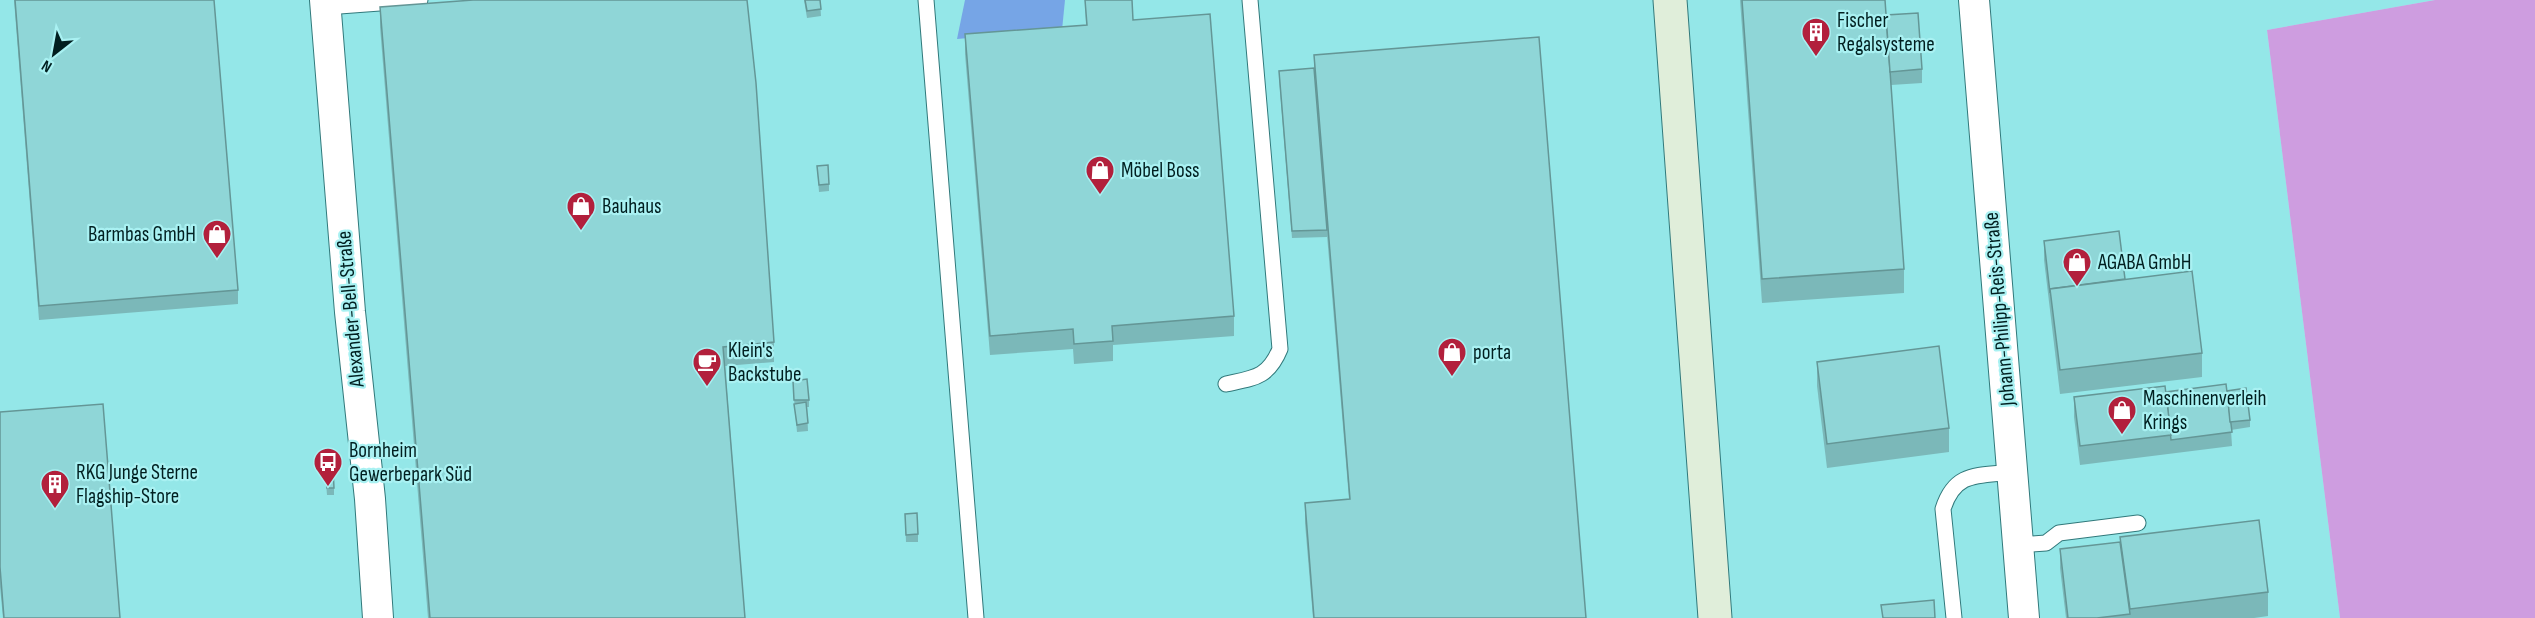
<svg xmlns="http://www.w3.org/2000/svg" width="2535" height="618" viewBox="0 0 2535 618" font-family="'Sofia Sans Condensed',sans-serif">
<rect width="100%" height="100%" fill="#a9f1f2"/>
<polygon fill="#94e7e8" points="0,0 2435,0 2267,30 2340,618 0,618"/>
<polygon fill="#ce9de0" points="2435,0 2535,0 2535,618 2340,618 2267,30"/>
<polygon fill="#76a5e6" points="965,0 1065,0 1062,30 957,39"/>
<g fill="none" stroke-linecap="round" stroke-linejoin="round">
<g stroke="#31797b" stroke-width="17">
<g id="service">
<polyline points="926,0 976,618"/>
<polyline points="326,7 420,0"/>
<path d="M1226,384C1254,378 1268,378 1280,349L1250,0"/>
<polyline points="2018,545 2046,543 2059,533 2138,523"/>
<path d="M1954,618L1943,509C1955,471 1978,476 2012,472"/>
</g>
</g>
<g stroke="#31797b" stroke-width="32">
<g id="minor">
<polyline points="325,0 350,312 370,499 378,618"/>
<polyline points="1974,0 2024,618"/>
</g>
</g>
<g stroke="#31797b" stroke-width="35">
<polyline id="secondary" points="1670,0 1715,618"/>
</g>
<use href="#service" stroke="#fff" stroke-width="15"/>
<use href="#minor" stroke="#fff" stroke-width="30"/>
<use href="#secondary" stroke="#e0eeda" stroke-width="33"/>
</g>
<g fill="#7bb8b9">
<polygon points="14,0 214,0 238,290 238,304 39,320"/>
<polygon points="804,0 820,0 821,16 807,18"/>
<polygon points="1085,0 1132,0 1133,20 1234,316 1234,336 1113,345 1113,361 1074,364 1073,349 990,355 965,54 965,34 1086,25"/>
<polygon points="1740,0 1885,0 1886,15 1922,69 1922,83 1891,85 1904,269 1904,293 1762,303"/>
<polygon points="380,7 774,342 774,362 725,366 745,618 428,618 380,27"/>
<polygon points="1314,55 1586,618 1313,618 1305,523 1305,503 1349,499 1327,235 1327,237 1292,238 1279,78 1279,71 1314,68"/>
<polygon points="817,166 829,184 829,191 819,192"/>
<polygon points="2044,241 2125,279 2202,353 2202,377 2060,394 2044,260"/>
<polygon points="1817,362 1949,428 1949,452 1827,468 1817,386"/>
<polygon points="793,388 809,400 809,407 807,407 808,431 797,432"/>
<polygon points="2226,391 2250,420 2250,427 2231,430 2232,446 2080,465 2074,417 2074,397 2166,392"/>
<polygon points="0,412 120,618 3,618 0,587"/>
<polygon points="325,470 334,488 334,495 327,495"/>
<polygon points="905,514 918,534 918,542 906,542"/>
<polygon points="2120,537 2268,592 2268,616 2254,618 2066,618 2060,568 2060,549 2120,542"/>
</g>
<g fill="#8fd6d7" stroke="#649696" stroke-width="1.5">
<polygon points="15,0 214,0 238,290 39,306"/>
<polygon points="473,0 747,0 756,83 774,342 723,347 745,618 430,618 380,7"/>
<polygon points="805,0 820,0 821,9 807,11"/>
<polygon points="1085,0 1132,0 1133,20 1210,14 1234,316 1112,326 1113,341 1074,344 1073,329 990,336 965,34 1087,25"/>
<polygon points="1742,0 1885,0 1904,269 1762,279"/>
<polygon points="1918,13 1922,69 1890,72 1886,15"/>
<polygon points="1539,37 1586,618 1314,618 1305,503 1350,499 1314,55"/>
<polygon points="1314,68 1327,230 1292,231 1279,71"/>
<polygon points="828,165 829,184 819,185 817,166"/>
<polygon points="2119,231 2125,279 2050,289 2050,293 2044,241"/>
<polygon points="2192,271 2202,353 2060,370 2050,289"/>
<polygon points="1939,346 1949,428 1827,444 1817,362"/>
<polygon points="807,379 809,400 794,400 793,381"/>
<polygon points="2226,384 2232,432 2171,440 2166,392"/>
<polygon points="2165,386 2171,435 2080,446 2074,397"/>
<polygon points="2246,388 2250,420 2230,422 2227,391"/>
<polygon points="806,402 808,423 797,425 794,404"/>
<polygon points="103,404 120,618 4,618 0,567 0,412"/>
<polygon points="333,469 334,488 327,488 325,470"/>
<polygon points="917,513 918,534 906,535 905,514"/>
<polygon points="2259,520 2268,592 2130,609 2120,537"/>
<polygon points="2120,542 2130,614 2097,618 2068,618 2060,549"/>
<polygon points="1934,600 1935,618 1883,618 1881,605"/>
</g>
<defs>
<g id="building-pin" transform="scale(1.5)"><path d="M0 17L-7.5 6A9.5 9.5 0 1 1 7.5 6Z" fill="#b2203c" stroke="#a9f1f2"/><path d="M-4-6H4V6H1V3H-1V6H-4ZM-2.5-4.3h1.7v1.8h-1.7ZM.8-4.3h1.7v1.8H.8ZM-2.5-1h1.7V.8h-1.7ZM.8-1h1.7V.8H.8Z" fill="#fff"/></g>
<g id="shop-pin" transform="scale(1.5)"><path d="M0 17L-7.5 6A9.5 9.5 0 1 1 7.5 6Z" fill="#b2203c" stroke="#a9f1f2"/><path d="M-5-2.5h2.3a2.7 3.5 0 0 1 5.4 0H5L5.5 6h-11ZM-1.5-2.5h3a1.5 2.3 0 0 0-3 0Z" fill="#fff"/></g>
<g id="cafe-pin" transform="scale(1.5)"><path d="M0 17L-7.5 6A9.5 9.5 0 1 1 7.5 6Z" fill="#b2203c" stroke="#a9f1f2"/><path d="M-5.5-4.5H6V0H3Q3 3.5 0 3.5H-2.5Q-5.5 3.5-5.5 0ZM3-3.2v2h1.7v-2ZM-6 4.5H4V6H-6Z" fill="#fff"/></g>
<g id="bus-pin" transform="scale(1.5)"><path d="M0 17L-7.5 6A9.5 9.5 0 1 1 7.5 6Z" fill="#b2203c" stroke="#a9f1f2"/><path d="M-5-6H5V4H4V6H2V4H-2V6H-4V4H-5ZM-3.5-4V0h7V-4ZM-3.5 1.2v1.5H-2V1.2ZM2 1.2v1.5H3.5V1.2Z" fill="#fff"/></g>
</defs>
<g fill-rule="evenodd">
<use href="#building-pin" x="1816" y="32"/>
<use href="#shop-pin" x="1100" y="170"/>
<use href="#shop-pin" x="581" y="206"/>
<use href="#shop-pin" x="217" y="234"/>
<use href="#shop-pin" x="2077" y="262"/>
<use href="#shop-pin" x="1452" y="352"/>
<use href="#cafe-pin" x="707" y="362"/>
<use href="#shop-pin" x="2122" y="410"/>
<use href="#bus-pin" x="328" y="462"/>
<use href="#building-pin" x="55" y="484"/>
</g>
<g text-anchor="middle" stroke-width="4.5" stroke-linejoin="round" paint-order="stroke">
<g font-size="21" fill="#011f20" stroke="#a9f1f2" text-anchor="start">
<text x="1837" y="27">Fischer<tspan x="1837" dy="24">Regalsysteme</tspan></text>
<text x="1121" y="177">Möbel Boss</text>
<text x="602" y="213">Bauhaus</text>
<text x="196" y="241" text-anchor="end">Barmbas GmbH</text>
<text x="2098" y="269">AGABA GmbH</text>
<text x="728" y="357">Klein's<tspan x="728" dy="24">Backstube</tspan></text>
<text x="1473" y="359">porta</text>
<text x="2143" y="405">Maschinenverleih<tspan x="2143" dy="24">Krings</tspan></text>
<text x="349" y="457">Bornheim<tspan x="349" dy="24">Gewerbepark Süd</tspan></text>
<text x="76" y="479">RKG Junge Sterne<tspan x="76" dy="24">Flagship-Store</tspan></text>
</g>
<g font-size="21" fill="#011f20" stroke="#a9f1f2">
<text transform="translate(350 309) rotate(-95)" y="7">Alexander-Bell-Straße</text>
<text transform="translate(1999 309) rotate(-95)" y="7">Johann-Philipp-Reis-Straße</text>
</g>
</g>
<g transform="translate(54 54) rotate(211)" stroke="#a9f1f2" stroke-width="4.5" paint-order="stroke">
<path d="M0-4.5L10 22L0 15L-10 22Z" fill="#011f20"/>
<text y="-9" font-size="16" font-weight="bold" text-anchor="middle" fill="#011f20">N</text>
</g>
</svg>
